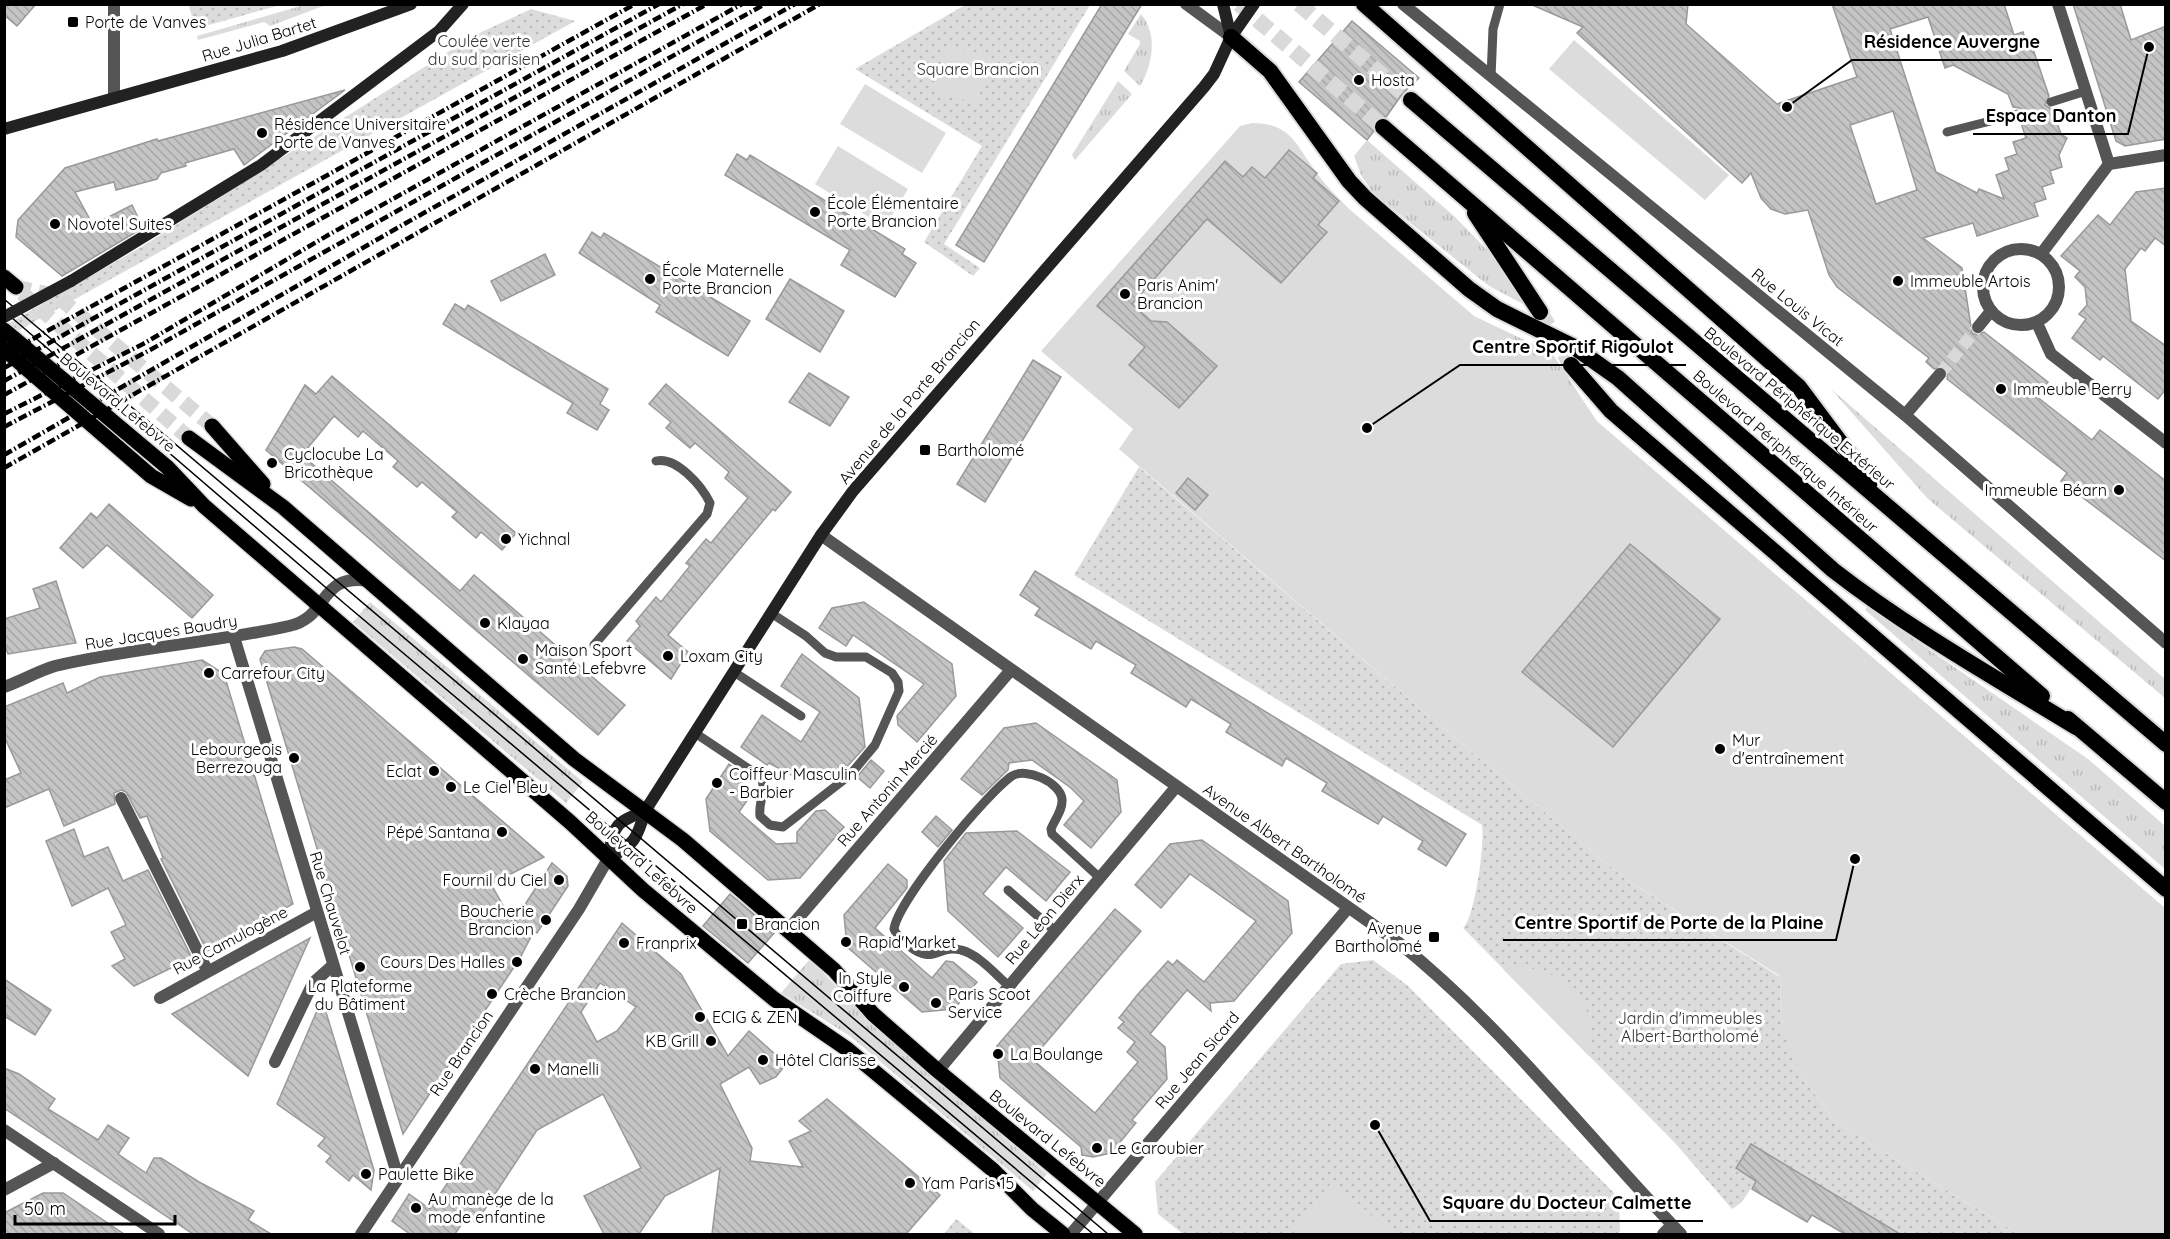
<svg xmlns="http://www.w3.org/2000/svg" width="2170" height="1239" viewBox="0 0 2170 1239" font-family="Quicksand,sans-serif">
<defs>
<pattern id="grass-tufts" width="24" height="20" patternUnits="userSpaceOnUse" patternTransform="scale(1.5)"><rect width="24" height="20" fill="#dcdcdc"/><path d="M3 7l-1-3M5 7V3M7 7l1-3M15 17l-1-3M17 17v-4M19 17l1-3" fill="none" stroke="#bbb"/></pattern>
<pattern id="park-dots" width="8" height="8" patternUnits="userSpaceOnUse" patternTransform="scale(1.5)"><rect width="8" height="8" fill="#dcdcdc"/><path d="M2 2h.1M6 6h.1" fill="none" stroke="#bbb" stroke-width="1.8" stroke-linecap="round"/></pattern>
<pattern id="building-back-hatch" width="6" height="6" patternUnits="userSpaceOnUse" patternTransform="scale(1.5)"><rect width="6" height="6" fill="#c4c4c4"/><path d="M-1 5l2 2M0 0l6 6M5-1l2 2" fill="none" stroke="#a7a7a7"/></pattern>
</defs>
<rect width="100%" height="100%" fill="#fff"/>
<g fill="url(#grass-tufts)">
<polygon points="304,5 326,5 270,26 264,22 198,40 197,36"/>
<path d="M1141,14C1158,34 1153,65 1140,86L1124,71L1140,44V41L1128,34Z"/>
<polygon points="1118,81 1132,94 1075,160 1072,155"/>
<polygon points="1367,140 1455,217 1493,256 1523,304 1489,286 1373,193 1361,175 1354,156"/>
<polygon points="1474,316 1552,353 1600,426"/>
<polygon points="1831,389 2165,679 2165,698 1928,499"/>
<polygon points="370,602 583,782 566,803 353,622"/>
<polygon points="1867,607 2088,759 2165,826 2165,869 1865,610"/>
<polygon points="810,959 864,1016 865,1019 1047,1174 1033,1191 850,1036 781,993"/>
</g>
<g fill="url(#park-dots)">
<polygon points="189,5 189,4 280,5 195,29"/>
<polygon points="965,5 1090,5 944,244 980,268 973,276 924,242 982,146 855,69"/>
<polygon points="531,9 575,21 5,338 4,326 143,246 473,36"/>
<path d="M1139,467L1450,734L1627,880L1780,977L1781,1019L1803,1078L1836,1123L2019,1234H1900L1751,1144L1736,1168L1756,1181L1742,1202L1732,1209L1675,1143L1463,928C1475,918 1485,842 1482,825L1074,575Z"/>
<polygon points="1373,960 1407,985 1619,1198 1620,1231 1617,1234 1183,1234 1158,1214 1155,1182 1341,964"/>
<polygon points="956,1219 975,1234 944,1234"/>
</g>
<g fill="#dcdcdc">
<polygon points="1574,40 1729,175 1705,200 1549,69"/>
<polygon points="947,46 989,57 978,103 935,93"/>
<polygon points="865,84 946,133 922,173 840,124"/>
<path d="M1252,123C1291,123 1296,145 1316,172C1325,185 1337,196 1348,208L2165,908V1234H2019L1836,1123L1803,1078L1790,1053L1781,1019L1780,976L1627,880L1450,734L1119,449L1133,429L1041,351L1240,126Z"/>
<polygon points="838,146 908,189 885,227 815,184"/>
<path d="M1519,967C1566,969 1602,1008 1589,1056L1503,969Z"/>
<polygon points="1332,1182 1394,1234 1298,1234 1301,1231 1294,1226"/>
</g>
<g fill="url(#building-back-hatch)" stroke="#999" stroke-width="1.5" fill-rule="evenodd">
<polygon points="4,4 36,4 17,26 4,15"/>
<polygon points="1102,4 1142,4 984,262 956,245"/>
<path d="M1530,4H1688L1686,24L1777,104L1857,77L1832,4H2004L2014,35L2023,32L2029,50L2033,49L2049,96L2045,105L2059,114L2056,120L2061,134L2067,138L2059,155L2062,167L2050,171L2054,183L2042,187L2046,199L2034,203L2038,216L1977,236L1973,223L1923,238L1962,268L1972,333L1977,335L1984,332L2048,382L2036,396L2092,440L2100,430L2166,481V561L2061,481L2067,473L1947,379L1948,372L1945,367L1934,369L1926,362L1929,358L1837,287L1829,275L1808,210L1785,214L1771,209L1761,198L1751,173L1742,183L1577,33L1583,27ZM1928,17L1945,68L1953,65L2008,94L2013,107L2020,108L2024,112L2020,120L2026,138L2013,142L2017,154L2005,158L2009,170L1996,175L2004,199L1979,189L1977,193L1936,172L1890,29ZM1893,111L1917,190L1876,204L1850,125Z"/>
<polygon points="2073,4 2120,4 2131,40 2166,26 2166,139 2125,146 2116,141"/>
<polygon points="1352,21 1419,78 1403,93 1386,117 1375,120 1374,131 1367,140 1299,82"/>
<polygon points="345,90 244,165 234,149 185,163 186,166 161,173 157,179 116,190 114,182 75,192 93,225 132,205 143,228 62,276 16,237 18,220 65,168 157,139 158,141"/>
<polygon points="1289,150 1317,173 1313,178 1339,201 1318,225 1327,232 1281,283 1207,219 1132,304 1151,321 1167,322 1217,366 1179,408 1129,365 1145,347 1097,306 1225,161 1243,177 1252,167 1265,178"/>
<polygon points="737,154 747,160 750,155 905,249 902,254 916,263 895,297 841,265 850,250 725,175"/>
<polygon points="2166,188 2166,246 2155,238 2145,251 2141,248 2125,269 2131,321 2166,346 2166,389 2158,399 2103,356 2100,360 2072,338 2086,319 2079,314 2087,305 2085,287 2075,277 2080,271 2061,256 2098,215 2110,225 2136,192"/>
<polygon points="592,232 601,238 604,233 750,321 728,356 656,312 660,305 579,253"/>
<polygon points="545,254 555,275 501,301 491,281"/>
<polygon points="790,279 844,311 820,352 766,319"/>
<polygon points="455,304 465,310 468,305 608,389 600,404 609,410 597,430 567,413 573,403 443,324"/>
<polygon points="1033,360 1061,377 985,502 957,484"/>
<polygon points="809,373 849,397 830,426 789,402"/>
<polygon points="332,376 516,533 502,550 481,532 476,538 452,517 457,512 422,482 417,487 393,467 398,461 363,431 358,437 334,416 302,455 460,591 474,575 625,705 598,735 266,450 305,385 316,394"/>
<polygon points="666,384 791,492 775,511 773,509 668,635 688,652 671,679 627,641 640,626 636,621 656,597 661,602 690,566 686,563 706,539 711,543 748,498 725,478 729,472 695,443 690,448 666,428 671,422 649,404"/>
<polygon points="1188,478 1208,495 1195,510 1176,493"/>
<polygon points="109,504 213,595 192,618 107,545 83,568 60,548 91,513 97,518"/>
<polygon points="1630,544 1720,619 1613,747 1522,672"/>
<polygon points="1035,571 1466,834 1446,866 1418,849 1423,841 1383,816 1378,824 1322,791 1327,783 1286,758 1282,766 1226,732 1231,724 1191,699 1186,707 1131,673 1136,665 1096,641 1091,649 1035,615 1040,608 1020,595"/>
<polygon points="56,581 76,643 8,654 4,643 4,619 40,608 33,589"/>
<polygon points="864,602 952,664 956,696 917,742 898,725 897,716 924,684 853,635 846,646 819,628 832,608"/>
<polygon points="294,647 302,649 544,857 491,884 513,923 552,863 567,876 568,886 537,933 534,931 520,958 403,1134 260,659 265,651"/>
<polygon points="802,654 859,698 865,747 840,774 795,777 769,763 767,765 741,747 762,715 801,742 820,712 781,686"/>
<polygon points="202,660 224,674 293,904 207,951 161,859 163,858 147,816 140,818 126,792 121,790 114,793 115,804 64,826 49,789 4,808 4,780 21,773 4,736 4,707 63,683 67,693 100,677"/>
<polygon points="1036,723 1117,780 1121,812 1091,848 1064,825 1084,801 1071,788 1032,760 1009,763 1008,770 982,795 961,779 1004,728"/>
<polygon points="871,760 884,771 870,788 857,777"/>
<polygon points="729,764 736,769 751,795 739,812 776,844 797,843 797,832 816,811 825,810 844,827 800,878 768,880 710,831 706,799"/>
<polygon points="936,816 952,830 938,847 922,832"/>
<polygon points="74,829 84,857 108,847 123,881 148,870 192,958 134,986 112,966 125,959 111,932 126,925 108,888 72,906 46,841"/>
<polygon points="1017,831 1070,872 1046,901 1006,867 983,894 1023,928 998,957 948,911 944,861 966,833"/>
<polygon points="1202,840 1288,901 1292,933 1234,1001 1210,1003 1211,1011 1187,990 1150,1034 1165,1047 1167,1079 1132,1120 1136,1123 1111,1153 1093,1157 1082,1155 1081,1147 1000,1078 997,1046 1115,909 1141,931 1032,1059 1095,1113 1138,1062 1127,1052 1135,1042 1118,1028 1124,1022 1119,1018 1138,994 1168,961 1173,965 1177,960 1204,982 1256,921 1190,874 1161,908 1135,885 1170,844"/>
<polygon points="888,864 907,880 907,888 875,928 932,978 946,961 953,962 977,982 954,1009 922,1012 847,947 844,915"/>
<polygon points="730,894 775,932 748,963 703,926"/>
<path d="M622,923L681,974L728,1056L749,1031L786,1064L776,1077L760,1084L749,1067L720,1084L752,1148L750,1161L803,1167L789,1141L811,1131L799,1121L827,1099L940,1195L907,1233L712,1234L720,1168L665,1196L639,1234H604L584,1196L641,1168L603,1094L537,1130L476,1223L467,1216L455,1234H410L392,1221L409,1194L430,1209ZM600,983L636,1007L617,1031L597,1042L581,1012Z"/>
<polygon points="310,938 248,1076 172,1014 198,1000"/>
<polygon points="4,979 51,1010 35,1035 4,1016"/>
<polygon points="322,999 374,1170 371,1190 353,1175 349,1181 326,1162 331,1156 318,1146 325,1138 277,1104"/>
<polygon points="4,1068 19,1074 55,1099 48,1109 98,1140 108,1125 129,1138 118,1154 146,1173 154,1158 161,1158 199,1182 254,1211 248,1220 271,1234 193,1234 4,1108"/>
<polygon points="1751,1144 1900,1234 1845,1234 1812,1215 1807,1222 1752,1189 1756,1181 1736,1168"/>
<polygon points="43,1193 63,1193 124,1234 4,1234 4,1213"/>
</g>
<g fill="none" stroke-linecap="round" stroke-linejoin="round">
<polyline stroke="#d9d9d9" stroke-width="12" stroke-dasharray="12 6" stroke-linecap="butt" points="1940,374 1978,327"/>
<g stroke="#d9d9d9" stroke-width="15" stroke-dasharray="15 8" stroke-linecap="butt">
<polyline points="16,287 57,296 212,426"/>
<polyline points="22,293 189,438"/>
</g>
<g stroke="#d9d9d9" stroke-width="16" stroke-dasharray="16 8" stroke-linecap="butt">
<polyline points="1239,4 1383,127"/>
<polyline points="1299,4 1411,100"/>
<polyline points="1540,312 1571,365"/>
</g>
<g stroke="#dbdbdb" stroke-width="18">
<g id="primary">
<polyline points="4,277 16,287"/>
<polyline points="4,330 167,467 204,506 570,822 643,890 774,999 847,1049 993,1170 1032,1209 1063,1234"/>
<polyline points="4,349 151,476 191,499"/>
<polyline points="212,426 263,484"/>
<polyline points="189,438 283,507 574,759 683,840 834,970 873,1014 938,1071 1135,1234"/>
</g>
</g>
<g stroke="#dbdbdb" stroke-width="20">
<g id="trunk">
<polyline points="1364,4 1799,387 1870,482"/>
<path d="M1231,37L1270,71L1349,181L1365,198L1469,289L1497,309L1574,347L1618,378L1833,570C1909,629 1994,677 2076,727"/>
<polyline points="1411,100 2166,744"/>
<polyline points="1383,127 2042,696"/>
<polyline points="1475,213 1540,312"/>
<polyline points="1571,365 1611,411 2166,889"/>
<polyline points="2068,719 2166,802"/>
</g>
</g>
<g stroke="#555" stroke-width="9">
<polyline points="1491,77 1493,29 1500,4"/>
<polyline points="2051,102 2086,91"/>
<polyline points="1947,132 2018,114"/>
<path d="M594,645L707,514L710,503C702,486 676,456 656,461"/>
<polyline points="734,672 801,716"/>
<path d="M695,733L761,777C767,790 758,802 760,816L770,825L783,827L850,775L875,745L899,691L898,682L892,673L866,657H836L825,653L806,636L771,613"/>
<polyline points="1008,890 1055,931"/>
<path d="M1009,986C996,975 978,954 961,950C938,944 934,966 909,946C903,940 897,937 894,929C898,900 987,793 1012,776C1026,767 1060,782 1062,799C1063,810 1055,819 1051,829L1052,834L1100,878"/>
</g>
<g stroke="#555" stroke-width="12">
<polyline points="2037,323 2051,354 2166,443"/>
<polyline points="121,798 207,970"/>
</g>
<g stroke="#555" stroke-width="12">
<polyline points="2058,4 2109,164"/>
<circle cx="2021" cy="287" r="38"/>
<polyline points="2041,254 2109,164 2166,155"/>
<polyline points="1978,327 1991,311"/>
<polyline points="1905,415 1940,374"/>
<path d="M821,535L1399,943C1505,1028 1587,1137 1681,1234"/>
<polyline points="234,637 398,1177"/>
<polyline points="788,930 1010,671"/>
<polyline points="160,998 317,912"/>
<polyline points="275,1062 313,983 332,966"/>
<polyline points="938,1071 1176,787"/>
<polyline points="4,1130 159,1234"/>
<polyline points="4,1190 54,1163"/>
<polyline points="1071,1234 1348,908"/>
<polyline points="1663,1234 1672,1225"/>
</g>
<g stroke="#555" stroke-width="12">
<polyline points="114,4 114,98"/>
<polyline points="1186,4 1231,37"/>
<polyline points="1403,4 1905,415 2166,643"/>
<path d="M4,687C21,681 38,671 55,666C131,648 212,643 289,626C331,617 316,573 370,581"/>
<polyline points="361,1234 579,909 608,859"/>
</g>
<g stroke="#222" stroke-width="12">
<polyline points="1223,4 1231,37"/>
<polyline points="4,129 282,51 411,4"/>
<polyline points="71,281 261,165 439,31 463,4"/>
<path d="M608,859C634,844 637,840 645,811L821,535L853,491L1204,87L1214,74L1231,37L1254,4"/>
<path d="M608,859C615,825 612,824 645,811"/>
</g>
<use href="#primary" stroke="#000" stroke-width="15"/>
<use href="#trunk" stroke="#000" stroke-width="16"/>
<g stroke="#000" stroke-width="1.5">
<polyline points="4,299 1108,1234"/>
<polyline points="4,311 345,604 1093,1234"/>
</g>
<g stroke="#000" stroke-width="4.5" stroke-dasharray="9 3 1.5 3" stroke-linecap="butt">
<polyline points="4,355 635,4"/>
<polyline points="4,368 659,4"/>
<polyline points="4,381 683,4"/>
<polyline points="4,395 707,4"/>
<polyline points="4,414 143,344 330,234 742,4"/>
<polyline points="4,427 150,350 765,4"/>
<polyline points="4,455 406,223 795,4"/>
<polyline points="4,468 820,4"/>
</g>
<polyline stroke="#222" stroke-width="12" points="4,317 71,281"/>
</g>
<g fill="#000" stroke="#fff" stroke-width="2">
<rect x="67" y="16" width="12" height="12" rx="3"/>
<circle cx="1359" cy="80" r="6"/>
<circle cx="262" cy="133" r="6"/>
<circle cx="815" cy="212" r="6"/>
<circle cx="55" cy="224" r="6"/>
<circle cx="650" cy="279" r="6"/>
<circle cx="1898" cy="281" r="6"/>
<circle cx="1125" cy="294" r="6"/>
<circle cx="2001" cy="389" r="6"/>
<rect x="919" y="444" width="12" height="12" rx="3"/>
<circle cx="272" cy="463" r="6"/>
<circle cx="2119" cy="490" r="6"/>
<circle cx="506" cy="539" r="6"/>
<circle cx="485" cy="623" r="6"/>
<circle cx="668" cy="656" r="6"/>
<circle cx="523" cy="659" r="6"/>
<circle cx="209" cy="673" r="6"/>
<circle cx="1720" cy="749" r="6"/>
<circle cx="294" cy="758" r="6"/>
<circle cx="434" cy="771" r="6"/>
<circle cx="717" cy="783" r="6"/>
<circle cx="451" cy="787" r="6"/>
<circle cx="502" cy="832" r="6"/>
<circle cx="559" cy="880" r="6"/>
<circle cx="546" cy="920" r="6"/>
<rect x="736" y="918" width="12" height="12" rx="3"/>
<rect x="1428" y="931" width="12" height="12" rx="3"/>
<circle cx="846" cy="942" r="6"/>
<circle cx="624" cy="943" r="6"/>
<circle cx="517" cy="962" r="6"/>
<circle cx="360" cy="967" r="6"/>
<circle cx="904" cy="987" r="6"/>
<circle cx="492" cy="994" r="6"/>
<circle cx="936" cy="1003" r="6"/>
<circle cx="700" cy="1017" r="6"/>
<circle cx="711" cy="1041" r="6"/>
<circle cx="998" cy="1054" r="6"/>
<circle cx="763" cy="1060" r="6"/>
<circle cx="535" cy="1069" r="6"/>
<circle cx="1097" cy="1148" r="6"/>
<circle cx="366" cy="1174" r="6"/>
<circle cx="910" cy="1183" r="6"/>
<circle cx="416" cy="1208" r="6"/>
</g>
<g text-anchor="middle" stroke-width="6" stroke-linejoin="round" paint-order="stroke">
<g font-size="16" fill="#000" stroke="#fff" text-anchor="start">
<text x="85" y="28">Porte de Vanves</text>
<text x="1371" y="86">Hosta</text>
<text x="274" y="130">Résidence Universitaire<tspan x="274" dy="18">Porte de Vanves</tspan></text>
<text x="827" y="209">École Élémentaire<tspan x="827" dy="18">Porte Brancion</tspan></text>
<text x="67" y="230">Novotel Suites</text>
<text x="662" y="276">École Maternelle<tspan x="662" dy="18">Porte Brancion</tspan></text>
<text x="1910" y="287">Immeuble Artois</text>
<text x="1137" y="291">Paris Anim'<tspan x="1137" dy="18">Brancion</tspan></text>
<text x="2013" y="395">Immeuble Berry</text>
<text x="937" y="456">Bartholomé</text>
<text x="284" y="460">Cyclocube La<tspan x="284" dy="18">Bricothèque</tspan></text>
<text x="2107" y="496" text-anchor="end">Immeuble Béarn</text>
<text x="518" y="545">Yichnal</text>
<text x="497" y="629">Klayaa</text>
<text x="535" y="656">Maison Sport<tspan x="535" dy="18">Santé Lefebvre</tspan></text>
<text x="680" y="662">Loxam City</text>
<text x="221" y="679">Carrefour City</text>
<text x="1732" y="746">Mur<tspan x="1732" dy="18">d'entraînement</tspan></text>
<text x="282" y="755" text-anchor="end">Lebourgeois<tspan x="282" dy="18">Berrezouga</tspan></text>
<text x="422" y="777" text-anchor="end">Eclat</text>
<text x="729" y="780">Coiffeur Masculin<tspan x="729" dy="18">- Barbier</tspan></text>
<text x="463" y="793">Le Ciel Bleu</text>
<text x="490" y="838" text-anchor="end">Pépé Santana</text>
<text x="547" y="886" text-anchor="end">Fournil du Ciel</text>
<text x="534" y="917" text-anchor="end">Boucherie<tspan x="534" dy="18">Brancion</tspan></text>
<text x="754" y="930">Brancion</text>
<text x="1422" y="934" text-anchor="end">Avenue<tspan x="1422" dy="18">Bartholomé</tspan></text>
<text x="858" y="948">Rapid'Market</text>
<text x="636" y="949">Franprix</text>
<text x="505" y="968" text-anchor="end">Cours Des Halles</text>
<text x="892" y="984" text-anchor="end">In Style<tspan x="892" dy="18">Coiffure</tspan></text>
<text x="360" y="992" text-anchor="middle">La Plateforme<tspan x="360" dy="18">du Bâtiment</tspan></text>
<text x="504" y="1000">Crèche Brancion</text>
<text x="948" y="1000">Paris Scoot<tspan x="948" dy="18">Service</tspan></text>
<text x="712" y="1023">ECIG &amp; ZEN</text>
<text x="699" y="1047" text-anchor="end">KB Grill</text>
<text x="1010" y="1060">La Boulange</text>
<text x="775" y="1066">Hôtel Clarisse</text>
<text x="547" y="1075">Manelli</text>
<text x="1109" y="1154">Le Caroubier</text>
<text x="378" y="1180">Paulette Bike</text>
<text x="922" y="1189">Yam Paris 15</text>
<text x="428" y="1205">Au manège de la<tspan x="428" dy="18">mode enfantine</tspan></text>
</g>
<g font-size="16" fill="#000" stroke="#fff">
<text transform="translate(259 39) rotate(-17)" y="6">Rue Julia Bartet</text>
<text transform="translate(1798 307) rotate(39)" y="6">Rue Louis Vicat</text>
<text transform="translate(909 401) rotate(-50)" y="6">Avenue de la Porte Brancion</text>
<text transform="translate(118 402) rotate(40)" y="6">Boulevard Lefebvre</text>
<text transform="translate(1800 408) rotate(40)" y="6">Boulevard Périphérique Extérieur</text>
<text transform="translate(1786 451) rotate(41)" y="6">Boulevard Périphérique Intérieur</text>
<text transform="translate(161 632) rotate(-9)" y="6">Rue Jacques Baudry</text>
<text transform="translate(887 790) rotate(-49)" y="6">Rue Antonin Mercié</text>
<text transform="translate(1285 843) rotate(35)" y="6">Avenue Albert Bartholomé</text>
<text transform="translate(642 862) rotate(42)" y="6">Boulevard Lefebvre</text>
<text transform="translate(331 903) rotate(73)" y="6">Rue Chauvelot</text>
<text transform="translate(1044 919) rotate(-50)" y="6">Rue Léon Dierx</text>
<text transform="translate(230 940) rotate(-28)" y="6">Rue Camulogène</text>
<text transform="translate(461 1053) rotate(-56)" y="6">Rue Brancion</text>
<text transform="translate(1197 1060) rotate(-50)" y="6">Rue Jean Sicard</text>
<text transform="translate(1048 1138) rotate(39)" y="6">Boulevard Lefebvre</text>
</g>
<g font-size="16" fill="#333" stroke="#fff">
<text x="484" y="47">Coulée verte<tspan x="484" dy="18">du sud parisien</tspan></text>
<text x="978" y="75">Square Brancion</text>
<text x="1690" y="1024">Jardin d'immeubles<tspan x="1690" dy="18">Albert-Bartholomé</tspan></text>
</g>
</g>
<path fill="none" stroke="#000" stroke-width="2" d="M1787 107L1852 60H2052M2149 47L2128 134H1973M1367 428L1460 365H1686M1855 859L1836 940H1503M1375 1125L1430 1221H1703"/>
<g fill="#000" stroke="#fff" stroke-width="2">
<circle cx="1787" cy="107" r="6"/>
<circle cx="2149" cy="47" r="6"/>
<circle cx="1367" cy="428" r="6"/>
<circle cx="1855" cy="859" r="6"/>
<circle cx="1375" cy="1125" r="6"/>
</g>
<g font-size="18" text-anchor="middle" font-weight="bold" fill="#000" stroke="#fff" stroke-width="6" stroke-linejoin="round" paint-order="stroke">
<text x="1952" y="48">Résidence Auvergne</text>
<text x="2051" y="122">Espace Danton</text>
<text x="1573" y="353">Centre Sportif Rigoulot</text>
<text x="1669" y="929">Centre Sportif de Porte de la Plaine</text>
<text x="1567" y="1209">Square du Docteur Calmette</text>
</g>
<rect width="2170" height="1239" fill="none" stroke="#000000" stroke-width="12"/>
<path d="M15 1215v9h160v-9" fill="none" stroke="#000000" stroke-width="3"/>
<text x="24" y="1215" font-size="18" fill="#000000" stroke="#ffffff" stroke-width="4.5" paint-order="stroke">50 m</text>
</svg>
